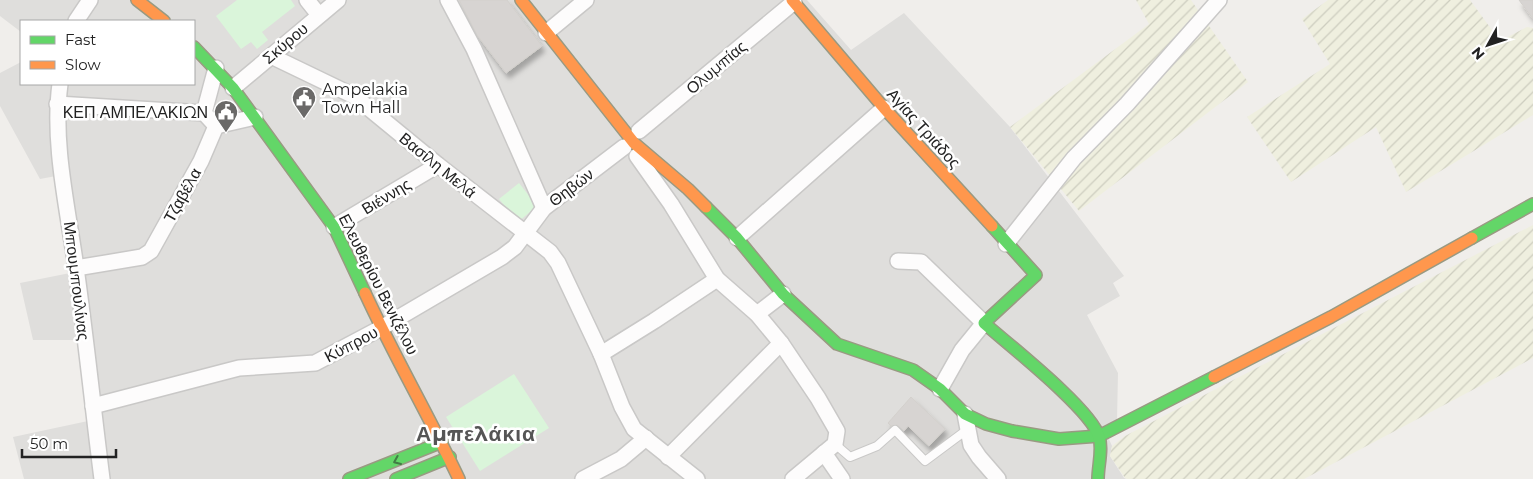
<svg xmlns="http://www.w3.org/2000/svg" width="1533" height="479" viewBox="0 0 1533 479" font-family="Montserrat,sans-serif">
<defs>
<pattern id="farmland-furrows" width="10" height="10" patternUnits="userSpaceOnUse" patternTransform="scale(1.25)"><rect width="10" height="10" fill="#efefdf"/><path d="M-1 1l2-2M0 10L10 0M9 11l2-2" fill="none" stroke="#cdcdbf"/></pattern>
<filter id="shadow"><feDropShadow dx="3" dy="5.5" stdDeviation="2.5" flood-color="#0004"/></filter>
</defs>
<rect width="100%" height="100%" fill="#f0eeeb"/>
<polygon fill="#dfdedc" points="0,0 807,0 851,50 904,13 1010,127 1124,276 1113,283 1120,296 1087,315 1118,373 1117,420 1103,426 1112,446 1110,456 1124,478 1127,479 24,479 13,437 88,421 80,340 33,340 20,283 70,273 56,176 40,179 0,106 0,73 21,62 21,84 194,84 194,21 21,21 21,32 0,16"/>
<g fill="url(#farmland-furrows)">
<polygon points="1136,0 1191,0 1248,82 1079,211 1010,127 1149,24"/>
<polygon points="1328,0 1470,0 1500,41 1527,27 1533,28 1533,115 1406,192 1376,127 1291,182 1247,117 1330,64 1302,19"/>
<polygon points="1533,225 1533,358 1304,479 1127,479 1125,478 1110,456 1112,446 1125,436"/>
</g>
<g fill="#daf5da">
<polygon points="237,0 291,0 295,6 262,32 268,40 257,49 251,42 241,49 216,16"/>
<polygon points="519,183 537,206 518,222 499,199"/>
<polygon points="514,374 549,428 480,471 446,417"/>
</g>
<g fill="#d7d4d2" stroke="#d3d0cc" filter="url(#shadow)">
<polygon points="459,0 507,0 542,46 506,73 477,35"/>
<polygon points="1519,0 1533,0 1533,19"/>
<polygon points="911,397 945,429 929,446 908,426 904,431 897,425 891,426 888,423"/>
</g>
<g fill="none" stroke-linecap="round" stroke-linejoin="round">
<g stroke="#c9c8c7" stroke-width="10">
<polyline id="lane" points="835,444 850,457 877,446 895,430 925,461 968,429"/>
</g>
<g stroke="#c9c8c7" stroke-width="18">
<g id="street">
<polyline points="307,0 319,15"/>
<polyline points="448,0 474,49 544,208"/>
<polyline points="76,21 90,0"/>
<polyline points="546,33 586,0"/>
<polyline points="271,56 354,96 438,165 550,252 558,263 601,354 622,407 634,429 697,479"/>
<path d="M60,84C52,143 68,209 76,268C86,338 93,409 102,479"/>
<polyline points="233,88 338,0"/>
<polyline points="57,104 204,113"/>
<polyline points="216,126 255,117"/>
<polyline points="639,131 794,2"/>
<polyline points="637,156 671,204 717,279 757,314 781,343 818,398 837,431 835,444 793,479"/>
<polyline points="334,227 438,165"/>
<polyline points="737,238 884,108"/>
<polyline points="1006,244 1074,158 1127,104 1219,0"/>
<polyline points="898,261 921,262 984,323 962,350 940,389"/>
<polyline points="76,268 142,257 151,251 201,161 216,126 204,113 216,68"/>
<polyline points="757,314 783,294"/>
<polyline points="601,354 654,321 717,279"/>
<polyline points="93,406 239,368 315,363 381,328 502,257 515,247 544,208 624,147"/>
<polyline points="965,414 971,445 979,457 998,479"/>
<polyline points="824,453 842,479"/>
<polyline points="668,457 781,343"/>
<polyline points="583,479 621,459 646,438"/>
</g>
</g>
<g stroke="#999a82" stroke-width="14">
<g id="fast">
<polyline points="194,47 233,88 334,227 365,293"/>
<polyline points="706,207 737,238 783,294 837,344 913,370 940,389 965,414 986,424 1012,431 1059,439 1099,436 1214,377"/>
<path d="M992,226L1036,275L984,323C1008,344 1092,410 1099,437C1103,449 1098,466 1098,479"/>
<polyline points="1472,238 1533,204"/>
<polyline points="349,479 442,442"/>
<polyline points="396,479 450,457"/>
</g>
</g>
<g stroke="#999a82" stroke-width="14">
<g id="slow">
<polyline points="137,0 164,21"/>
<polyline points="521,0 634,143 688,189 706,207"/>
<polyline points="792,0 884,108 992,226"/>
<path d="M365,293C394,356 429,416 459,479"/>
<polyline points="1214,377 1331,317 1472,238"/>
</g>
</g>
<use href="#lane" stroke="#fdfcfc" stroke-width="8"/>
<use href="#street" stroke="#fdfcfc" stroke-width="15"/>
<use href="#fast" stroke="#63d668" stroke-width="11"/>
<use href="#slow" stroke="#ff974d" stroke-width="11"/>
</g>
<defs><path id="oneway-chevron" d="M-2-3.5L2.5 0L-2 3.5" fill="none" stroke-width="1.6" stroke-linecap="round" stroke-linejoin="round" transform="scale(1.25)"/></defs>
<use stroke="#427c45" href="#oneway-chevron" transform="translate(397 461) rotate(157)"/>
<defs>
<g id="civic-pin" transform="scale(1.25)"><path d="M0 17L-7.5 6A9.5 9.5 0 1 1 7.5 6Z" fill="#6a6968" stroke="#fff"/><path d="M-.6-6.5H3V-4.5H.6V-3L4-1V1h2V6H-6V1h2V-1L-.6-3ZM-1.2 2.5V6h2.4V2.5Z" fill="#fff"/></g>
</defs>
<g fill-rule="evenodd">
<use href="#civic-pin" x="304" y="98"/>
<use href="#civic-pin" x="226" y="112"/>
</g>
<g text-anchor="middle" stroke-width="5" stroke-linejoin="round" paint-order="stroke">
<g font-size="16" fill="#222" stroke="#fff">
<text transform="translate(285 43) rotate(-40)" y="6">Σκύρου</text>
<text transform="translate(716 67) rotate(-40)" y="6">Ολυμπίας</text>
<text transform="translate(924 128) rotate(48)" y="6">Αγίας Τριάδος</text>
<text transform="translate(438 165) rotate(39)" y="6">Βασίλη Μελά</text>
<text transform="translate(571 187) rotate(-37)" y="6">Θηβών</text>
<text transform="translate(182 195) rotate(-61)" y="6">Τζαβέλα</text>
<text transform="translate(386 196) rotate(-31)" y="6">Βιέννης</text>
<text transform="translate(77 281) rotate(83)" y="6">Μπουμπουλίνας</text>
<text transform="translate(379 284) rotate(63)" y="6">Ελευθερίου Βενιζέλου</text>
<text transform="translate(351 344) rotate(-28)" y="6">Κύπρου</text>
</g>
<g font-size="16" fill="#222" stroke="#fff" text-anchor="start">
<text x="322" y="95">Ampelakia<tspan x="322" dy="18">Town Hall</tspan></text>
<text x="208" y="118" text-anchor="end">ΚΕΠ ΑΜΠΕΛΑΚΙΩΝ</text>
</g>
<g font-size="21" font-weight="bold" letter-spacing="1" fill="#555" stroke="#fff">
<text x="476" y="441">Αμπελάκια</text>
</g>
</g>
<rect x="20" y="20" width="175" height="65" fill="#ffffff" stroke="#a7a7a7"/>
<rect x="30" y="36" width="25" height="8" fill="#63d668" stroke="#a7a7a7"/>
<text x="65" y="45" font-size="15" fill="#222222">Fast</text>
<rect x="30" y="61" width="25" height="8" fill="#ff974d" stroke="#a7a7a7"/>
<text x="65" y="70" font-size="15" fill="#222222">Slow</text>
<g transform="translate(1488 45) rotate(230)" stroke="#ffffff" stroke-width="4" paint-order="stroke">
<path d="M0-4L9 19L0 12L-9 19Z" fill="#222222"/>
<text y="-8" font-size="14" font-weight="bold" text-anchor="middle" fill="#222222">N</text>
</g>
<path d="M22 449v8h94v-8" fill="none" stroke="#222222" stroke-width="2.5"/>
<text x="30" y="449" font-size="15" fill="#222222" stroke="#ffffff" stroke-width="4" paint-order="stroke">50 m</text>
</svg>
